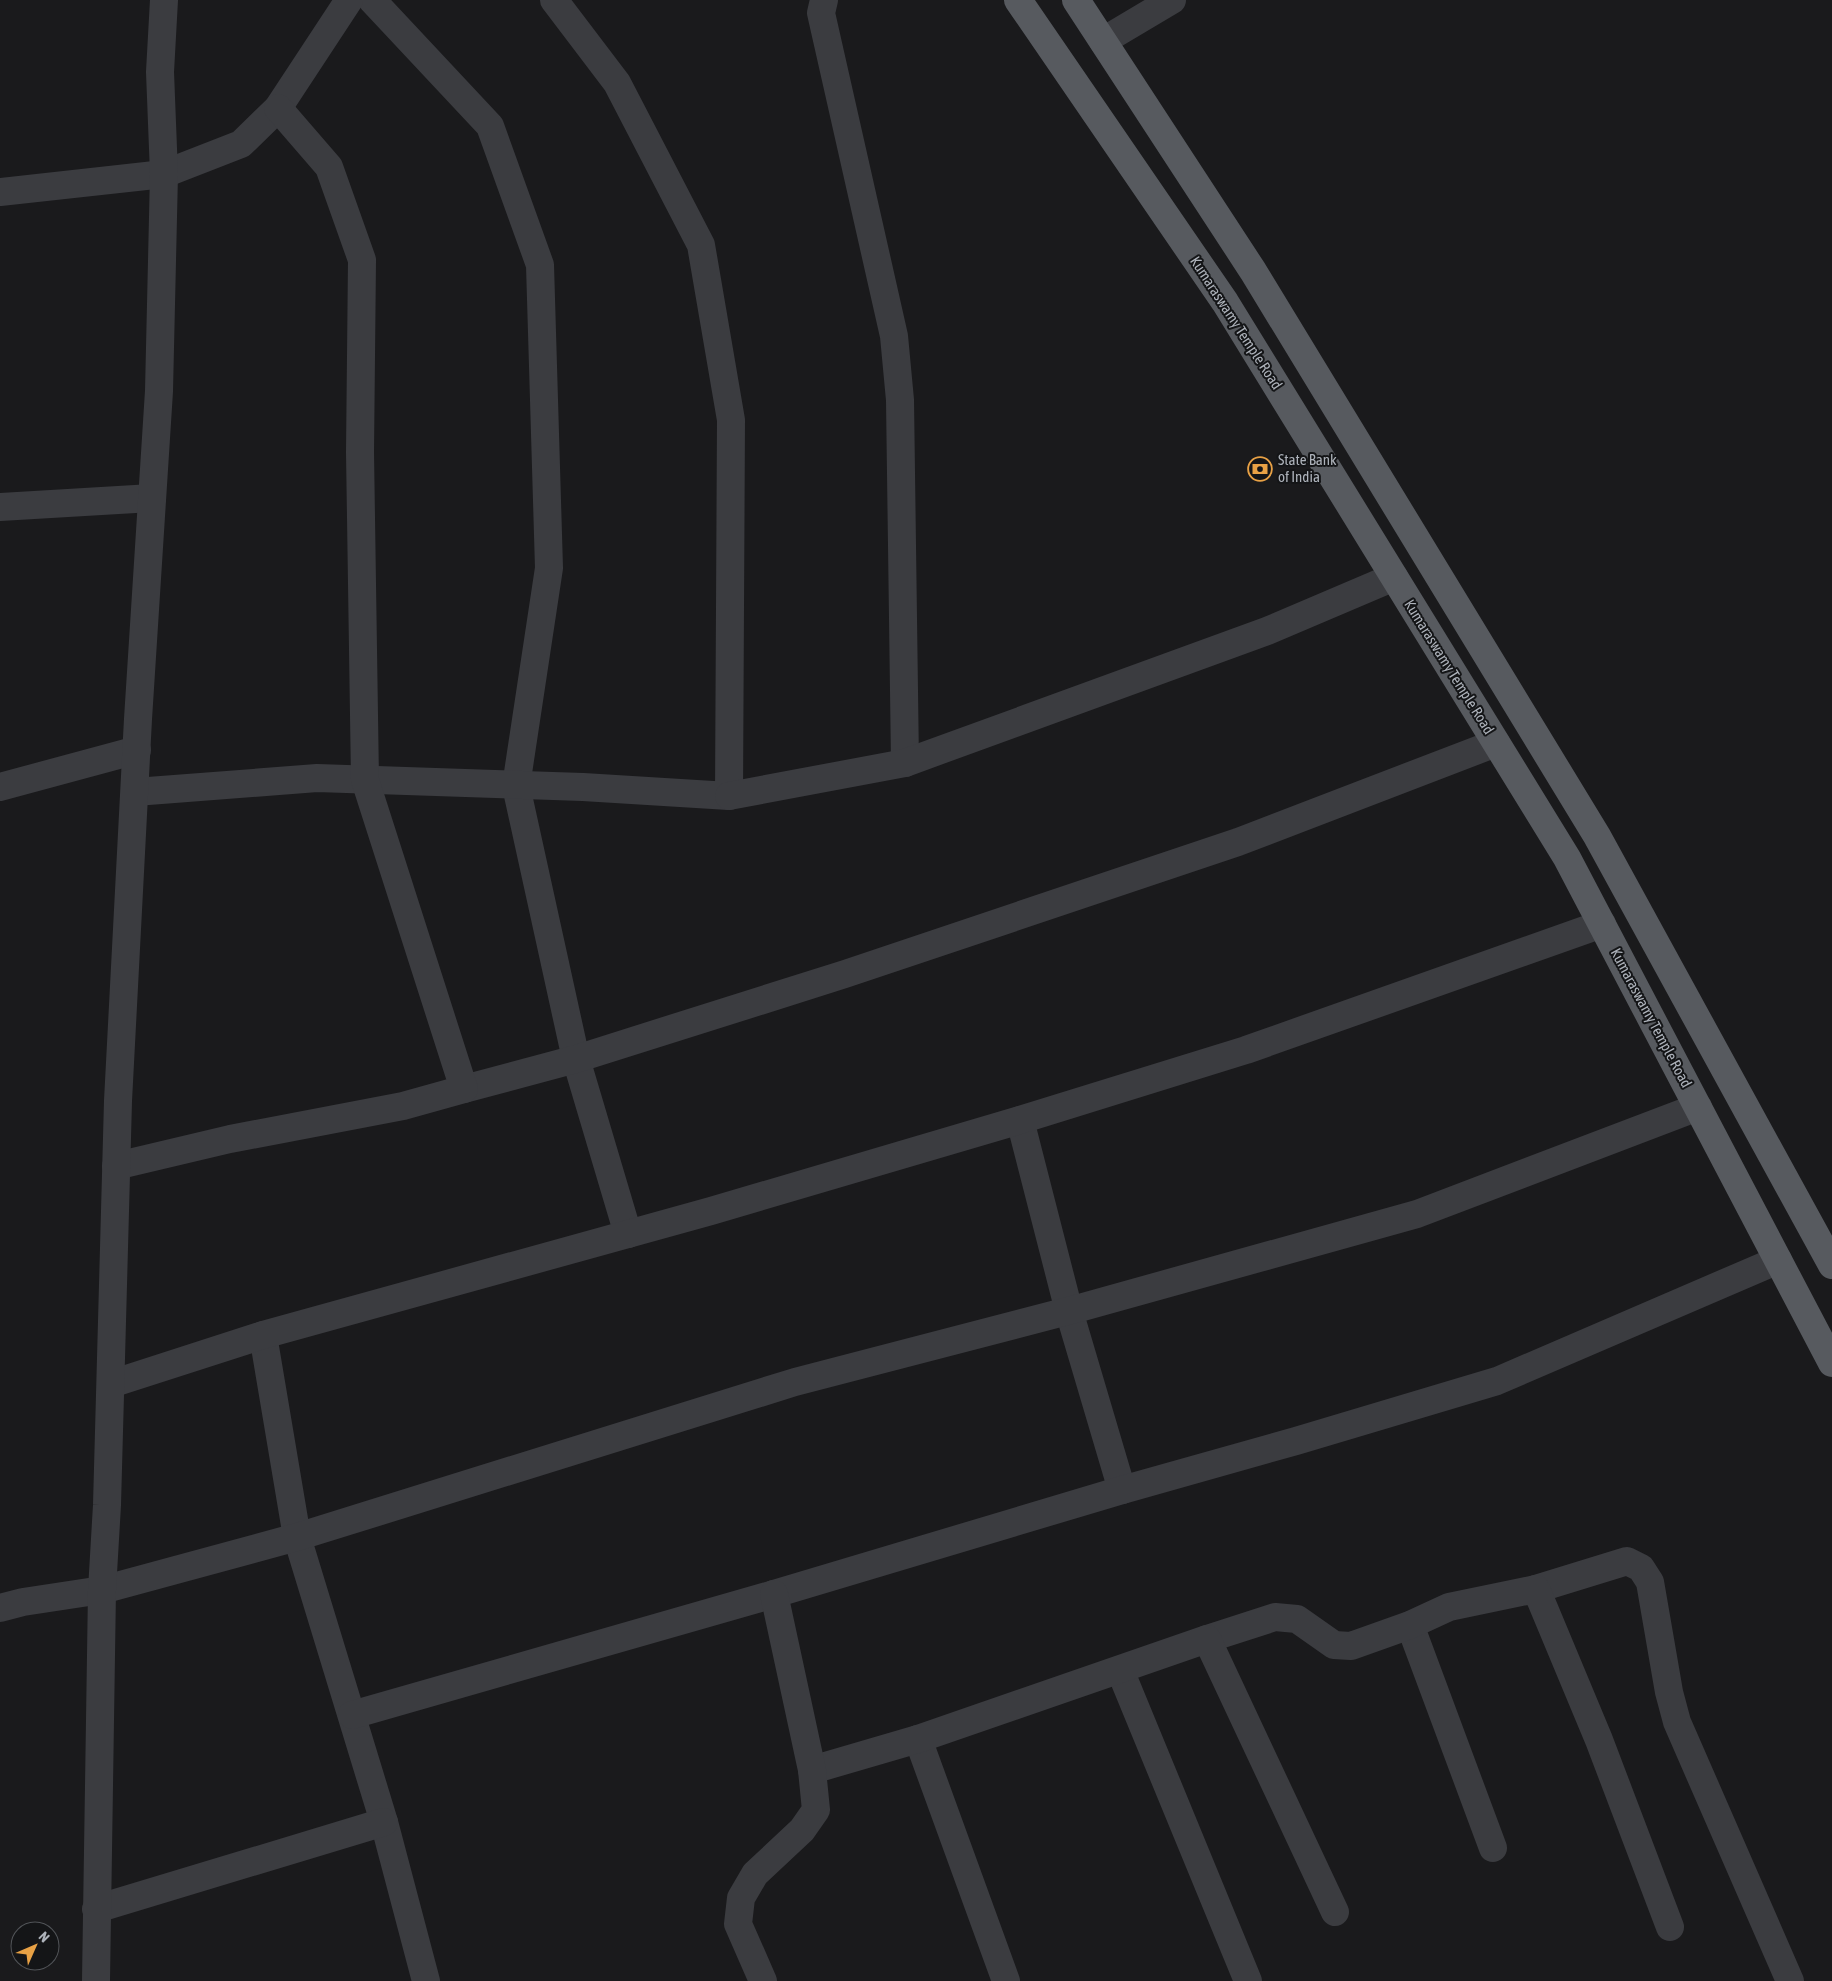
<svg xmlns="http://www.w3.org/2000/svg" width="1832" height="1981" viewBox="0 0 1832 1981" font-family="'Asap Condensed',sans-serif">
<rect width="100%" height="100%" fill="#1a1a1c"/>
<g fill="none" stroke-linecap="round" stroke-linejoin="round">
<g stroke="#3b3c40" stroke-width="28">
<polyline points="372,0 490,126 540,265 549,568 516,786 576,1059 628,1234"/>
<polyline points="824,0 821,13 894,336 900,400 905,763"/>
<polyline points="1103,41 1172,0"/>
<polyline points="0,192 164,174 241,144 278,108 349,0"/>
<polyline points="0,507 152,498"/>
<polyline points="0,787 137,750"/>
<polyline points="135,792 317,778 583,787 729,796 731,420 701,245 617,83 554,0"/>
<polyline points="729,796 905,763 1267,631 1394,577"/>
<polyline points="464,1089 576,1059 845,974 1238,842 1496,743"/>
<polyline points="1020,1120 1069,1311 1122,1490"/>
<polyline points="116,1166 230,1139 403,1106 464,1089 365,780 360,452 362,260 329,167 278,108"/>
<polyline points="263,1335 297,1537 384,1822 426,1981"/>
<polyline points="111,1384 263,1335 711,1211 1020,1120 1246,1050 1602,924"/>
<polyline points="1536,1589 1627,1561 1641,1568 1650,1582 1669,1692 1677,1722 1790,1981"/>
<polyline points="0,1608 23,1602 102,1590 297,1537 795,1382 1083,1307 1417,1214 1698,1107"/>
<polyline points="1410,1625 1493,1848"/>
<polyline points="1207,1639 1275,1617 1297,1619 1334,1645 1351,1646 1410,1625 1449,1607 1536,1589 1599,1740 1670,1927"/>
<polyline points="1120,1670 1248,1981"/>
<polyline points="352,1715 774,1594 1122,1490 1296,1441 1497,1381 1778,1260"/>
<polyline points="918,1739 1006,1981"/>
<polyline points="812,1770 918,1739 1207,1639 1335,1912"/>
<polyline points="96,1909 384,1822"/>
<polyline points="96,1981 102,1590 107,1505 118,1101 138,719 159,391 164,174 160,72 164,0"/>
<polyline points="763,1981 738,1924 741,1898 755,1874 802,1830 816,1810 812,1770 774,1594"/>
</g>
<g stroke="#575a5f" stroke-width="28">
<polyline points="1018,0 1225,302 1567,858 1832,1363"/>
<polyline points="1076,0 1253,271 1597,836 1832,1265"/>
</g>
</g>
<defs>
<g id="bank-ring" transform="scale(1.25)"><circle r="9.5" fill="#141517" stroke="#e8a145" stroke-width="1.5"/><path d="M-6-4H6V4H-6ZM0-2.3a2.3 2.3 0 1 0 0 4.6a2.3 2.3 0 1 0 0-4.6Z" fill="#e8a145"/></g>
</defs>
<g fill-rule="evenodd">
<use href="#bank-ring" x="1260" y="469"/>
</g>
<g text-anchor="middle" stroke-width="4" stroke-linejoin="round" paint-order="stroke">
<g font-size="15" fill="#adb2ba" stroke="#141517">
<text transform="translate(1236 323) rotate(57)" y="5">Kumaraswamy Temple Road</text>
<text transform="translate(1449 667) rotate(58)" y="5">Kumaraswamy Temple Road</text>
<text transform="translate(1651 1018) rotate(62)" y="5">Kumaraswamy Temple Road</text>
</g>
<g font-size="15" fill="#adb2ba" stroke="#141517" text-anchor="start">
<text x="1278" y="465">State Bank<tspan x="1278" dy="17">of India</tspan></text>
</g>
</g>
<g transform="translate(35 1946) rotate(45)"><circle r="24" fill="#141517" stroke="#515458"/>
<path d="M0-4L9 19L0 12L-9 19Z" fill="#e8a145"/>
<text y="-8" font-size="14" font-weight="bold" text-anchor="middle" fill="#adb2ba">N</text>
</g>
</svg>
